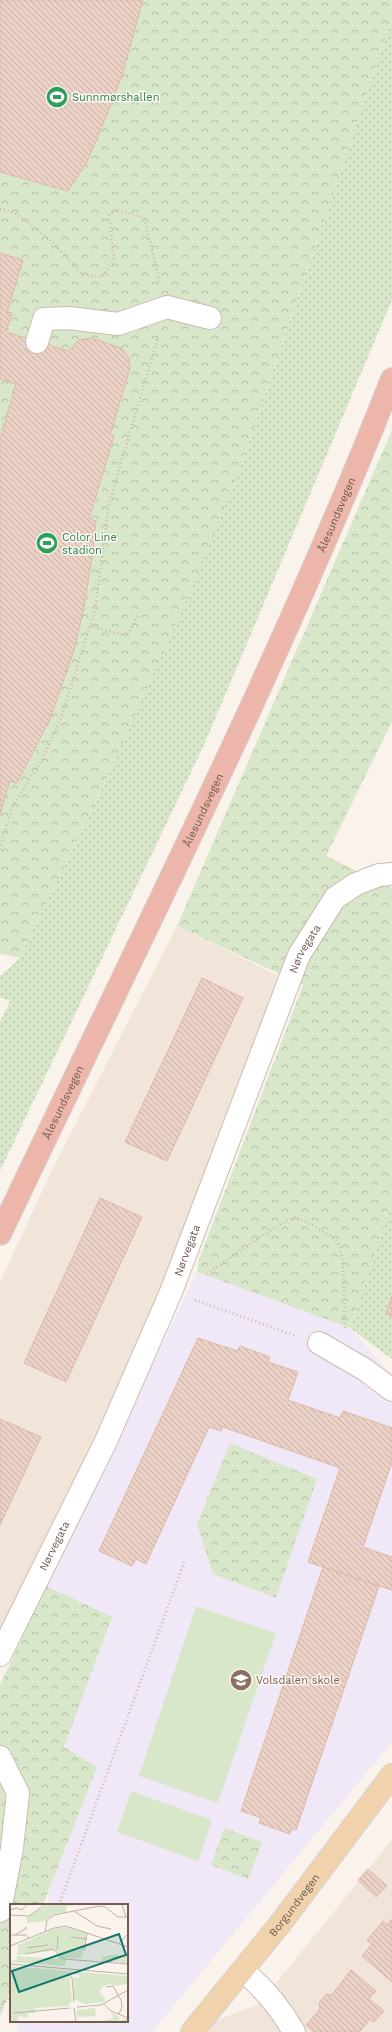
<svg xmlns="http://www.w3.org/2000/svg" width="392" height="2032" viewBox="0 0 392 2032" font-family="'Work Sans',sans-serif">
<defs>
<pattern id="grass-dots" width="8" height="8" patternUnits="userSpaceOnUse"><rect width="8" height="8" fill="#d8e7ca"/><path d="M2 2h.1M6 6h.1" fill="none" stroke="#b4bea6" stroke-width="1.8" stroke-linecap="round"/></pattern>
<pattern id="forest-crowns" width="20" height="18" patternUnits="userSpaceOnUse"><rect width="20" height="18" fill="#d8e7ca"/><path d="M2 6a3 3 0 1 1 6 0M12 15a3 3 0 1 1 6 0" fill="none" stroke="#b4bea6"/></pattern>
<pattern id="building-back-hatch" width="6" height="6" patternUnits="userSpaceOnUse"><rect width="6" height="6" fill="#ecd2c6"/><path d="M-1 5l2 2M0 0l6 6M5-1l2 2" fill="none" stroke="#c4ada3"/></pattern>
</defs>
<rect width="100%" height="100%" fill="#faf3eb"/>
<g fill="#f1e5da">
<polygon points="177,926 295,984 174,1261 0,1652 0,1282 53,1168"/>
<polygon points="392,1840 392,2032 187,2032 259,2004"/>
</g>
<polygon fill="#f0e7f7" points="197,1272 350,1328 392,1375 392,1742 152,2032 18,2032 16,2021 127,2021 127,1905 47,1905 49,1890 97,1767 64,1747 112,1618 46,1586"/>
<g fill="url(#grass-dots)">
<polygon points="392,18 392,300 204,745 0,1171 0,1022 10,1001 0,997 0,976 20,958 113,765 243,461"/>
<polygon points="392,1201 392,1359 350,1328"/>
</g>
<g fill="url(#forest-crowns)">
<polygon points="0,0 392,0 392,18 243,461 192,589 113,765 20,958 0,954"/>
<polygon points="392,430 392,722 326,856 392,888 392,1201 350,1328 197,1272 198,1262 303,985 177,926"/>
<polygon points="230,1443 317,1479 276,1598 213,1574 197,1524"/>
<polygon points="46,1586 112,1617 64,1747 97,1767 43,1905 11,1905 11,1988 0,2017 0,1685"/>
<polygon points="224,1828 262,1842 248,1879 211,1865"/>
</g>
<g fill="#d8e7ca">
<polygon points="196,1606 276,1633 218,1803 139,1776"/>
<polygon points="131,1791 212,1820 198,1861 117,1832"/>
</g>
<g fill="url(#building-back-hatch)" stroke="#ddb8a8">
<polygon points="0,0 143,0 122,75 105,119 87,162 68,191 0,172"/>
<polygon points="0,253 23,260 7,312 12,313 6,332 68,351 79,340 91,338 121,348 129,358 130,368 110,435 114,436 89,519 96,521 93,550 84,607 74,650 50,719 17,783 10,781 0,815 0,439 16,384 0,379"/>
<polygon points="202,978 243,998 167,1161 125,1142"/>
<polygon points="100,1198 142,1217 66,1382 24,1363"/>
<polygon points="392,1296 392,1316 386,1314"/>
<polygon points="198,1338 238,1351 240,1346 270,1357 268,1362 298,1372 288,1400 340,1418 343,1411 392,1428 392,1462 363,1547 392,1557 392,1590 308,1562 340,1468 223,1427 221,1431 209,1427 146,1564 136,1559 132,1566 99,1551"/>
<polygon points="0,1419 41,1437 0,1525"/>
<polygon points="323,1567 379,1586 296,1830 292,1828 290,1834 259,1823 261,1818 241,1811"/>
<polygon points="368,1869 387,1886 376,1897 358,1880"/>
<polygon points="392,1919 392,1982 362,1956 372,1944 367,1940 383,1921 387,1925"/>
<polygon points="351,1970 376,1991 369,1999 384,2011 374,2022 370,2019 359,2032 314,2032 306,2025 320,2009 319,2003 326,1994 332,1995"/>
</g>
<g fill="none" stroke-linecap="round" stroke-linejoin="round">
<g stroke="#cbbbb2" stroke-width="24">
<g id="minor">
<polyline points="37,342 44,319 69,318 118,324 167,307 210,318"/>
<polyline points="319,1343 364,1369 392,1390"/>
<path id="s1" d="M0,1655L106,1441L171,1292L299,955L335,898L356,884L379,875L392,874"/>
<polyline points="0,1757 18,1793 12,1848 0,1911"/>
<path d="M243,1971C264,1988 281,2009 294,2032"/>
</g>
</g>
<g stroke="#d8d1ce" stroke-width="24">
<g id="major">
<path id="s2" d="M192,2032L280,1924L392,1775"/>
</g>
</g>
<g stroke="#d8d1ce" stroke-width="24">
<g id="highway">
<path id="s3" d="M0,1234C134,951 277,671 392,379"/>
</g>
</g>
<g stroke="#d1b5a8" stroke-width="2.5" stroke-dasharray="1 3" stroke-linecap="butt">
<polyline points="0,209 14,212 49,239 82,274 102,277 114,260 109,215 117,209 144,218 160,282"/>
<polyline points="90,626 127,636 139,613"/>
<polyline points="0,849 13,805 42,760 62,716 95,609 109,504 158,337"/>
<path d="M207,1274C220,1265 286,1217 297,1217C307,1223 329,1233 336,1241C347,1252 343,1311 345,1329"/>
<polyline points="195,1300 296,1336"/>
<polyline points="59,1905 185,1560"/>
<polyline points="0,2008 11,1996"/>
</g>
<use href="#minor" stroke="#fff" stroke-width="22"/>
<use href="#major" stroke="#f0d2ac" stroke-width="22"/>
<use href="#highway" stroke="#ecb6aa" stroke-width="22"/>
</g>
<defs>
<g id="stadium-disc" transform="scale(1.15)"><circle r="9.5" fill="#2e9e5b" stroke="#fdf7f1"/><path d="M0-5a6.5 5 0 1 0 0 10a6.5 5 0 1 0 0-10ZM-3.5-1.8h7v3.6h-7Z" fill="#fff"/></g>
<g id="school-disc" transform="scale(1.15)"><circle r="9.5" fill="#8d6e63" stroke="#fdf7f1"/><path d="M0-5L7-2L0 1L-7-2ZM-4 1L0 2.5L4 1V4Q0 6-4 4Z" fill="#fff"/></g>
</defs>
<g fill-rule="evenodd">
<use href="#stadium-disc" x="57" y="97"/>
<use href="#stadium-disc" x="47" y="543"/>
<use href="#school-disc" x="241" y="1680"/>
</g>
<g text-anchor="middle" stroke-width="3" stroke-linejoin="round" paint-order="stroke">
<g font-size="11" fill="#27864d" stroke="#fdf7f1" text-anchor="start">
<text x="72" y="101">Sunnmørshallen</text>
<text x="62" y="541">Color Line<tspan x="62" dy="13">stadion</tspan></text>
</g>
<g font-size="11" fill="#725a51" stroke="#fdf7f1">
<text dy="4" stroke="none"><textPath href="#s3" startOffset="794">Ålesundsvegen</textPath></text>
<text dy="4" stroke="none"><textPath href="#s3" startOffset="470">Ålesundsvegen</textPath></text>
<text dy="4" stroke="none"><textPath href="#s1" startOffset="770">Nørvegata</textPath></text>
<text dy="4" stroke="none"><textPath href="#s3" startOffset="146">Ålesundsvegen</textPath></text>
<text dy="4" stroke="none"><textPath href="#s1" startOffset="446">Nørvegata</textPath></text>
<text dy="4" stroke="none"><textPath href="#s1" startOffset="122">Nørvegata</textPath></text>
<text dy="4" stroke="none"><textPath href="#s2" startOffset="163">Borgundvegen</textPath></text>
</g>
<g font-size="11" fill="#785e54" stroke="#fdf7f1" text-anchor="start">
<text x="256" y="1684">Volsdalen skole</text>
</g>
</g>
<g transform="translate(10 1904)">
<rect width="118" height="118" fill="#faf3eb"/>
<path d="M57,23L75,28L76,34L73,45H54L49,40V46L7,51L8,41L46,24ZM0,62L118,72V73L0,67ZM85,104L86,112L67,113L66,106Z" fill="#d8e7ca"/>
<path d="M39,0H71L57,2L56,8L43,10L35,17L17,19V13ZM49,40H54V45H73L72,54H56L55,62L0,58L7,55V52L48,55ZM100,51H118V59L92,57V53ZM0,67L59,69L62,97L58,102L25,104V109H18V114L9,112L7,117H0ZM74,69L118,73V80L104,82L100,80L92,83L90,88L95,95L94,98L74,100L64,95L63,73L69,74V70ZM102,109L109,112V117L117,114L118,118H90L103,114Z" fill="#d8e7ca"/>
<path d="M42,72L60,74L61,98L57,101L29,102L26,99L25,75ZM56,79V97H30L29,80ZM55,80L56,97H31L30,82Z" fill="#d8e7ca" fill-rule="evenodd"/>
<path fill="none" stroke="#c0b1a8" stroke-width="1" d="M112,0L116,13M0,6L7,4L12,6L17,0M64,7L87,22L101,25M0,11L19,12L36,0M35,28L37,16L44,11L89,2L95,3L108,13H118M0,31H16L19,34M5,31L17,24L15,23M61,33L77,35M109,39L118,30M0,42L44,24L56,22L118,43M17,44L38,41M47,47L48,31M74,47L77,29M15,50L43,45L54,55L118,60M101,58L103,54L118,51M0,60L118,70M59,70L62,74L64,98M96,83L103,82L111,96L112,103L109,110M94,100L101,107L118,114M67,103L91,101L118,86M64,104L66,118M4,109L60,104"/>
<path fill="#0f766e" fill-opacity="0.15" stroke="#0f766e" stroke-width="2" d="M109,30L116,51L9,88L2,67Z"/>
<rect width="118" height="118" fill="none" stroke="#725a51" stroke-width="2"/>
</g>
</svg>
